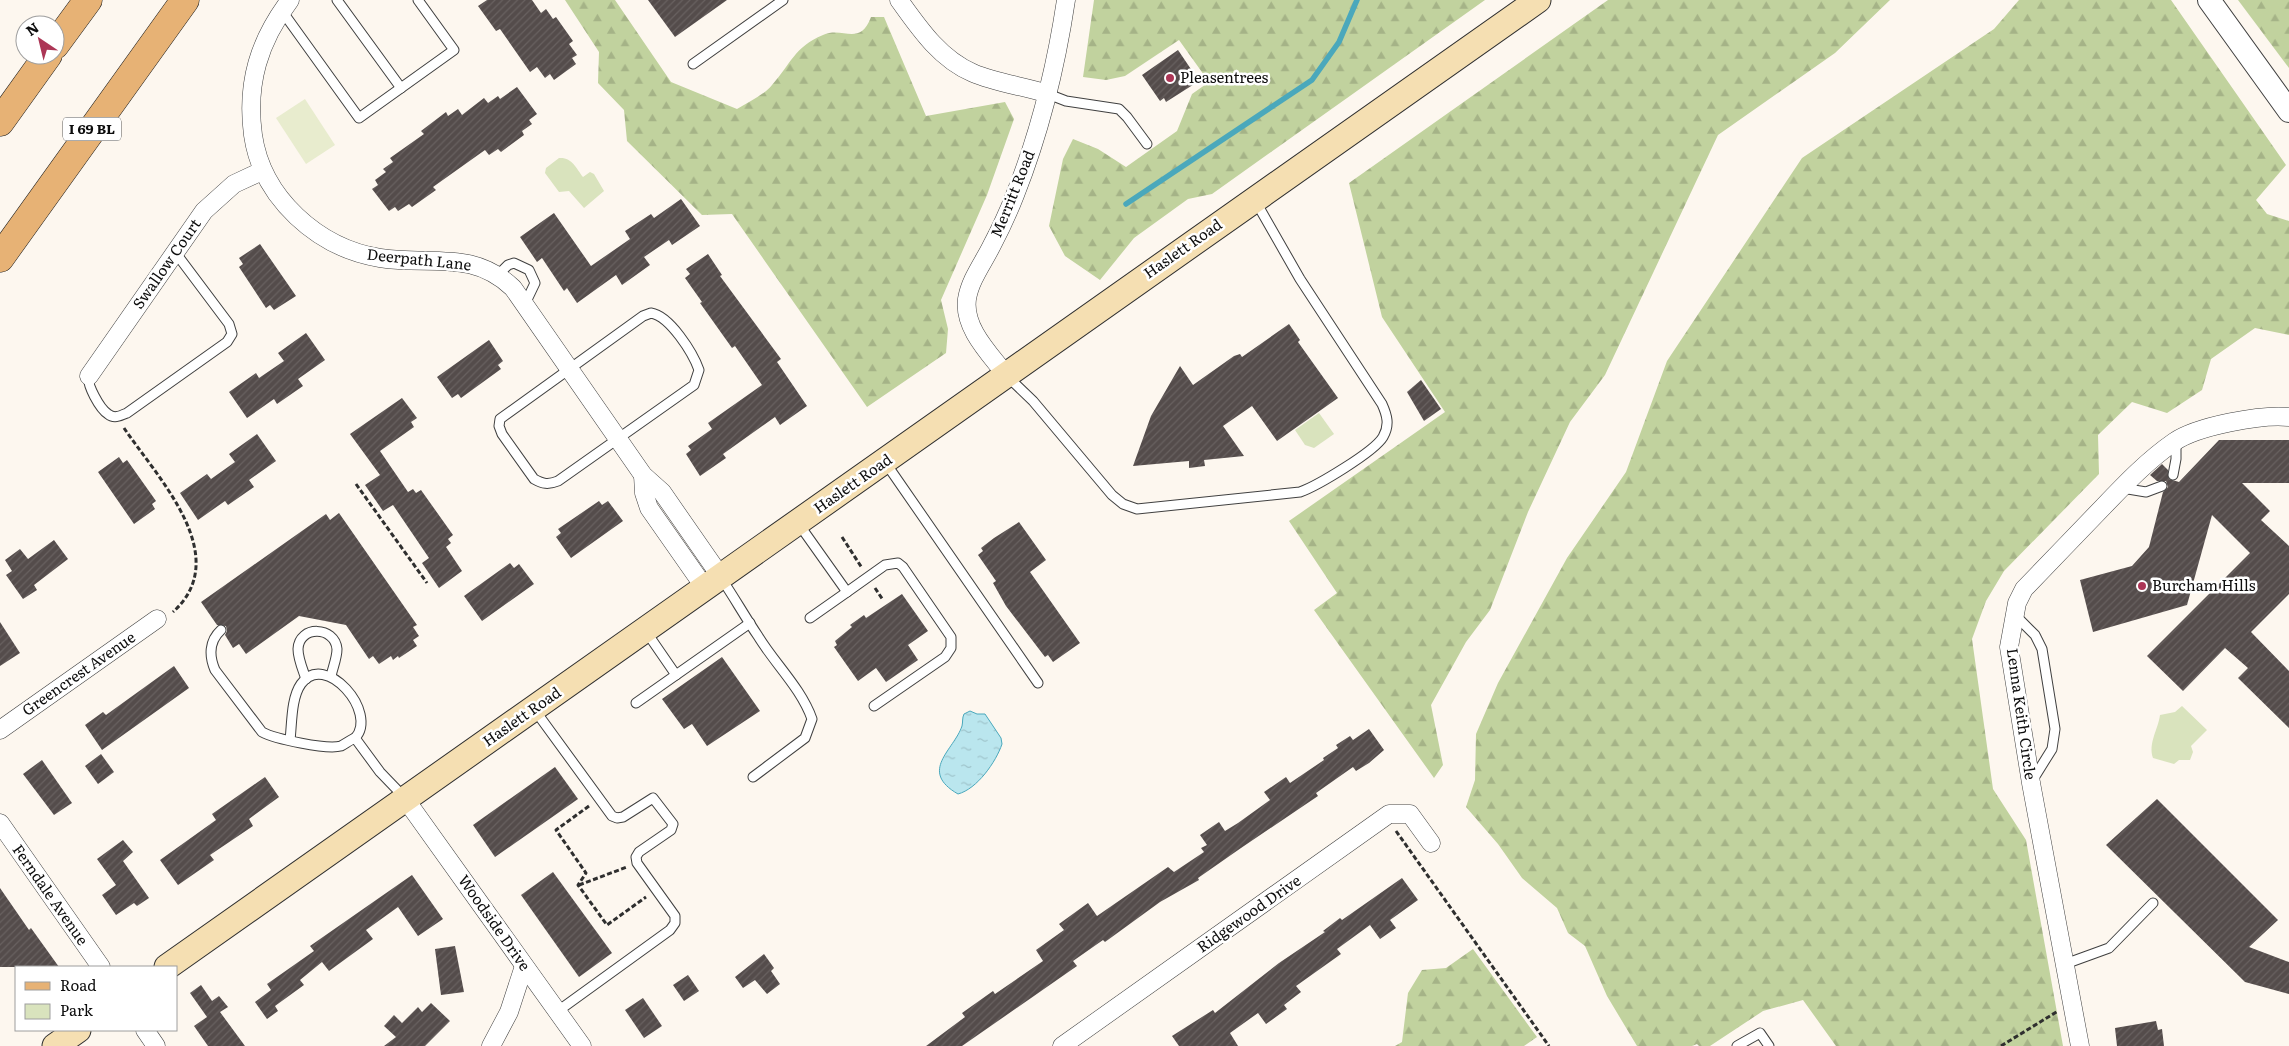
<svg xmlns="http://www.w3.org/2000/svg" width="2289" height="1046" viewBox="0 0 2289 1046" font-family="Literata,serif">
<defs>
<pattern id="forest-firs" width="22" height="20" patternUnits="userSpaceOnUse" patternTransform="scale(1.25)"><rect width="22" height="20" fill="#c1d29e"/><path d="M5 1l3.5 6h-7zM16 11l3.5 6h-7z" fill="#a5b387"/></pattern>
<pattern id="water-ripples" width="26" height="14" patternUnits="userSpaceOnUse" patternTransform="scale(1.25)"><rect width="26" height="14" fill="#bae6ee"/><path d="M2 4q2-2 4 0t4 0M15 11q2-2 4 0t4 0" fill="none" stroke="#9fc4cb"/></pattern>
<pattern id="building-hatch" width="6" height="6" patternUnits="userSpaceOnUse" patternTransform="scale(1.25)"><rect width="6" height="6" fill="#544c4b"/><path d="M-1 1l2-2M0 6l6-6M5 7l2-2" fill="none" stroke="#686160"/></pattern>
</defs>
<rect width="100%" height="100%" fill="#fdf7ef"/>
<g fill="url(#forest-firs)">
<path d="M565,0H615L671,82L737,109C748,102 764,95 772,85C791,64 794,47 823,35C843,26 860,47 871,17H884L926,116L1005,102L1014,119L987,195L941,300L948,329L946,353L867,407L732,214L702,215L627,141L624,110L598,83L599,52Z"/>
<polygon points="1094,0 1485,0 1212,194 1188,199 1134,238 1100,280 1065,256 1049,226 1063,159 1073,139 1098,149 1126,167 1177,131 1192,94 1209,82 1179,40 1125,76 1106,80 1083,77"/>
<polygon points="1608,0 1890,0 1835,53 1718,135 1605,375 1570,422 1528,512 1490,610 1466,642 1431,705 1443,765 1434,778 1314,610 1337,593 1289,521 1445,412 1382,317 1349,183"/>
<polygon points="2019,0 2171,0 2286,165 2256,200 2267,214 2289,221 2289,335 2255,328 2211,359 2202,390 2167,413 2132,402 2098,435 2099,474 2004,571 1986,601 1972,639 1993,789 2026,840 2063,1046 1836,1046 1803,1000 1763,1011 1710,1046 1699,1046 1697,1044 1692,1046 1637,1046 1607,996 1585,946 1568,933 1557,908 1522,878 1498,844 1466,807 1475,780 1476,734 1498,683 1567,558 1626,472 1667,361 1802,158 1994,29"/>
<polygon points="2238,0 2289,0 2289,68"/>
<polygon points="1473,949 1537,1037 1524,1046 1395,1046 1402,1042 1408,993 1422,970 1446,968"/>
</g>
<g fill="#d9e3bd">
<path d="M559,158C572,157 576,168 583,177L590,172L594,174L604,191L584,208L569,191L559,192L545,173L546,168Z"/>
<polygon points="1319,413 1334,434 1314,448 1305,445 1295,430"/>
<path d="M2182,706L2207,730L2191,746L2193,752L2190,760H2179L2174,764L2153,758C2148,743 2158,730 2160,715L2175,712Z"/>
</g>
<polygon fill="#e8ecce" points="305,99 335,145 306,164 276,118"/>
<path fill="url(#water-ripples)" stroke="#4aa8bc" d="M970,711L977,714H985L1001,738L1002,744C996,762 977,789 958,794C918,771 954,750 962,726C963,722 962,718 964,714Z"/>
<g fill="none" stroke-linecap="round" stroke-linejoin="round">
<polyline stroke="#4aa8bc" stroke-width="5.5" points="1126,204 1312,80 1339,42 1357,0"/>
</g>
<g fill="url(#building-hatch)">
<polygon points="487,0 532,0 541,13 546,9 553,19 556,17 573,41 569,44 577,55 572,58 576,64 554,80 550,74 545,78 537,67 530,72 500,29 496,31 478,6"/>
<polygon points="648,0 727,0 675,37"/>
<polygon points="1178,50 1199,81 1166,102 1164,98 1160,101 1142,75"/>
<polygon points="517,87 537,114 529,120 532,124 522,131 524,135 501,152 498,149 489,155 485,150 433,187 436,190 412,207 409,204 398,211 395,207 389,211 372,189 378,185 375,180 386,172 383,169 393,162 390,158 424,134 421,131 446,112 448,116 458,109 462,115 484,98 488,103 498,96 500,99"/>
<polygon points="681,199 700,226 672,245 669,240 644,257 650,265 622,285 616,275 577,303 567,288 564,291 542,258 537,262 520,237 554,213 591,266 630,239 625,231 651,214 654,218"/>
<polygon points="260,244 296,296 274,310 270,305 266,308 239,267 243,264 239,258"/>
<polygon points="708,254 722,275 720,276 781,359 777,362 807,406 780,425 775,417 723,454 726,458 700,476 686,454 691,450 688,446 712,429 708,423 762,385 735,346 732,348 700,303 702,302 685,278 690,274 686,269"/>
<polygon points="1289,324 1300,340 1298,342 1338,398 1277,441 1252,406 1223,426 1244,456 1204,460 1205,466 1189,468 1189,461 1133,466 1151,416 1180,366 1193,385 1234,356 1240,354 1242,357"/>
<polygon points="306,333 325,360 298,379 303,386 277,404 274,399 247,418 229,392 256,373 259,378 284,361 278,353"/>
<polygon points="489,340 503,361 498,365 501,369 461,398 458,394 452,398 437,377"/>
<polygon points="1421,380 1441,409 1424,421 1407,392"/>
<polygon points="402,398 417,418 411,422 414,427 380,451 408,492 413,489 416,493 421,490 453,535 448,539 451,543 446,547 462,571 439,588 422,563 429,558 393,505 383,511 365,485 380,475 350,434"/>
<polygon points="257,434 276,461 249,480 254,487 228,505 225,501 198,520 180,493 207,474 211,479 235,462 229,454"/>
<polygon points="2219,440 2289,440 2289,483 2242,483 2270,511 2261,520 2289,546 2289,594 2251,632 2289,671 2289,728 2238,678 2248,668 2225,648 2183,691 2147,656 2250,553 2212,515 2187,605 2093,632 2080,580 2132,566 2149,547 2163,492 2168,487 2166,481 2157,481 2150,475 2162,464 2168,470 2169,479 2179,482"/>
<polygon points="119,457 123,463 127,460 156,501 152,504 155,509 134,524 98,472"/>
<polygon points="599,501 602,505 608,501 623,521 571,558 556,537 561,533 558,529"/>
<polygon points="339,513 417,625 413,627 419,636 413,640 417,646 399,658 398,656 393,660 391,656 379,664 373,656 369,659 346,625 299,616 246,654 239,644 233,648 225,635 227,631 226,626 217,625 201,602 326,514 330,520"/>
<polygon points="1019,522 1046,560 1030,572 1080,643 1053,662 1048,655 1045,657 1006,606 993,583 996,581 978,555 983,551 981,548 994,538"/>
<polygon points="54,540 68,559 34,585 37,590 23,599 6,575 12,571 5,560 20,549 28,559"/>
<polygon points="510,563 514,568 519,564 534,584 482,621 464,596"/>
<polygon points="902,594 928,631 908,645 918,660 886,682 876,668 858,681 834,647 837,645 835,641 852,627 850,625 864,615 866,618"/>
<polygon points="0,622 20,653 0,666"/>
<polygon points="722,657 760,711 707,746 692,724 684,729 662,699"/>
<polygon points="174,666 189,688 102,750 85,725 103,712 106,715"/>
<polygon points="1369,729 1384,750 1369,763 1356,771 1353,767 1316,793 1318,796 1241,848 1198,878 1199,880 1160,902 1105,942 1103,940 1073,961 1077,966 962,1046 926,1046 965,1017 962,1013 993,991 995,994 1043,961 1036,950 1064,930 1059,924 1088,903 1097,916 1168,867 1174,872 1204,852 1201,848 1207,845 1200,835 1219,822 1225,831 1238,823 1270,800 1264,792 1286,777 1290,783 1324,760 1323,758 1338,748 1336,745 1350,736 1353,740"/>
<polygon points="101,754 114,772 98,784 85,766"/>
<polygon points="42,760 72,803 54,815 23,774"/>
<polygon points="555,767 578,799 495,857 473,825"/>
<polygon points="265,777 279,797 249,819 253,826 210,855 214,860 178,885 160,860 216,820 212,814"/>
<polygon points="2157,799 2278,920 2249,947 2289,962 2289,994 2245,982 2106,845"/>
<polygon points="123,840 133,852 123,861 149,898 137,906 134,903 116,915 102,895 116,885 97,859"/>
<polygon points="553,872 612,953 579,977 521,895"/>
<polygon points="412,875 443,919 418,936 398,907 366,930 373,939 329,971 322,962 300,980 304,985 275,1006 278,1011 267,1019 255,1002 271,990 267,984 314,951 310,946"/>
<polygon points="1402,878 1418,900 1390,920 1396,928 1380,939 1370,925 1337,949 1341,954 1296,986 1301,992 1284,1005 1287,1009 1266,1024 1258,1013 1230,1033 1238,1046 1179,1046 1172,1036 1213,1010 1215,1013 1279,963 1325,932 1323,931 1340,918 1342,920"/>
<polygon points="0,888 29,930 31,928 59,967 0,967"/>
<polygon points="455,946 464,992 441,995 435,949"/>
<polygon points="764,954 774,968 771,971 780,984 767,994 755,980 743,988 735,977"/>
<polygon points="688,975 699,991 684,1001 673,985"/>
<polygon points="201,985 212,1001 219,996 228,1007 220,1012 245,1046 208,1046 194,1026 207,1017 190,993"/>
<polygon points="643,998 662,1026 644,1038 625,1010"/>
<polygon points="431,1003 450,1021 425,1046 384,1046 396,1037 384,1026 394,1015 402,1023 418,1007 422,1012"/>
<polygon points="2156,1021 2158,1030 2162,1029 2164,1046 2117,1046 2115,1028"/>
</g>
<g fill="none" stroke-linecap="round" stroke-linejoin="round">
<g stroke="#404040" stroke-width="11">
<g id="service">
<polyline points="337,0 401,88"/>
<polyline points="282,11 359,118 454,50 418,0"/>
<polyline points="693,64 783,0"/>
<polyline points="1048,94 1066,101 1119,109 1127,117 1147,144"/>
<polyline points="499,274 508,265 514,263 529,270 535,283 525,304"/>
<path d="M651,313C670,316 693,353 699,370L694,385L558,481C548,485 543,484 534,479L502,434L499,426L500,419L643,316Z"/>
<path d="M89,376C86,384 100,409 108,414C114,419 120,416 127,413L227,342L232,334L229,324L175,252"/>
<path d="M1008,377L1033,401L1112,495L1123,504L1137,509L1300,492C1317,486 1374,452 1383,437C1390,425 1387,415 1382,404L1300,279L1256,202"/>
<polyline points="885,462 1038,683"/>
<polyline points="2173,475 2176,459 2176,441"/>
<polyline points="2122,488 2146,492 2162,486"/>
<polyline points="798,523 847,592 885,565 898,563 903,567 951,637 951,648 945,657 874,706"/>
<path d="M721,578C734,597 745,617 758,636C775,664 801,688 812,719L805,738L753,777"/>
<polyline points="2015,615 2035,635 2042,649 2055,729 2052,749 2032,781"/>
<polyline points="810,618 847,592"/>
<path d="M221,630C209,641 209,656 215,670L262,732C275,739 327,750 341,746C345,744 350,740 355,738L380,772L405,798"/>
<polyline points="645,630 676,675"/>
<path d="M306,679C303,670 298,659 298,649C299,625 335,626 337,649C337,658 333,667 331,676"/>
<polyline points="636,703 750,623"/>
<polyline points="534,709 612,816 617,818 623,817 653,798 673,824 671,830 639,852 636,857 637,863 675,916 675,923 670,930 558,1011"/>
<path d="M290,740C292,724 291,698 301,684C325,650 379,713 355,738"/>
<polyline points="2065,964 2109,948 2153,903"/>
<polyline points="1737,1046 1760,1033 1769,1046"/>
</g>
</g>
<g stroke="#404040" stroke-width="19">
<g id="minor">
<path d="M290,0C259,41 246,83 253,135C262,198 318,248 380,258C430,266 472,249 513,288L643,475L662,492L721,577"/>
<path d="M899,0C919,28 940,59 973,73C996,83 1024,86 1048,94"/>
<path d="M1006,375C990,354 963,328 967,299C970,280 983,263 991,247C1000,230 1008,213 1015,195C1040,132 1056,67 1066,0"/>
<polyline points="89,376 204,211 234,184 262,171"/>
<polyline points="643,475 644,493 649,508 705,588"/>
<polyline points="0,730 157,619"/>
<polyline points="406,800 582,1046"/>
<polyline points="0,823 101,967"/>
<polyline points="145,1030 156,1046"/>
<polyline points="491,1046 509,1012 524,966"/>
<polyline points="1062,1046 1389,814 1410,814 1431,843"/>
<path d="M2080,1046L2031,783L2009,647L2017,603L2024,589C2051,561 2077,534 2104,506C2126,483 2148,460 2174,442C2197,426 2262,414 2289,417"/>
</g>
</g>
<g stroke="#404040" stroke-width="24">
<polyline id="tertiary" points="2209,0 2289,111"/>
</g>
<g stroke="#2f2f2f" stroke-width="27">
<g id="secondary">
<polyline points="167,967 1538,0"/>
<polyline points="55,1046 78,1030"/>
</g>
</g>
<g stroke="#1e1e1e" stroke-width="29">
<g id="primary">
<polyline points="55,45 88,0"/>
<polyline points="0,122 48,55"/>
<polyline points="0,258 185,0"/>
</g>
</g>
<g stroke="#2f2f2f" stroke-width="3" stroke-dasharray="5 2.5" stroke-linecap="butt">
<path d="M124,428C156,476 235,556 173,612"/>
<polyline points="356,484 427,583"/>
<polyline points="842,537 862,568"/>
<polyline points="875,588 883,600"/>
<polyline points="589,806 556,830 586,873 578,885 607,925 646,897"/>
<polyline points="1396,831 1549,1046"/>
<polyline points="579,885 627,867"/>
<polyline points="2001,1046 2058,1011"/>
</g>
<use href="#service" stroke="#fff" stroke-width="9"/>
<use href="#minor" stroke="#fff" stroke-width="18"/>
<use href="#tertiary" stroke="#fff" stroke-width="22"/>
<use href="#secondary" stroke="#f5dfb2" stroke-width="25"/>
<use href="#primary" stroke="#e7b275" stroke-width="28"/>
</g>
<g fill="#ac3656" stroke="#fff" stroke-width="2">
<circle cx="1170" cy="78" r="5"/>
<circle cx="2142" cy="586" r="5"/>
</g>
<g text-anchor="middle" stroke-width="5" stroke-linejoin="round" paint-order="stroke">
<rect fill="#fff" stroke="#565656" stroke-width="1" x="63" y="117.5" width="58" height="23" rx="4"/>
<g font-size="14" font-weight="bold" fill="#0d0d0d">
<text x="92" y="134">I 69 BL</text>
</g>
<g font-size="15" fill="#0d0d0d" stroke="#fff" text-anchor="start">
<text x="1180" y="83">Pleasentrees</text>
<text x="2152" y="591">Burcham Hills</text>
</g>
<g font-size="15" fill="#0d0d0d" stroke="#fff">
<text transform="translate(1013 194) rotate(-68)" y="5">Merritt Road</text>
<text transform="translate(1183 249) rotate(-35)" y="5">Haslett Road</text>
<text transform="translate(419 260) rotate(6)" y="5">Deerpath Lane</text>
<text transform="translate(167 264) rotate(-55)" y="5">Swallow Court</text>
<text transform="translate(853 484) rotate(-35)" y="5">Haslett Road</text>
<text transform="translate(79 674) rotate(-35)" y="5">Greencrest Avenue</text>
<text transform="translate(2021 714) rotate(82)" y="5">Lenna Keith Circle</text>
<text transform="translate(522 717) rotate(-35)" y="5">Haslett Road</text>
<text transform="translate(50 895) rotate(55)" y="5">Ferndale Avenue</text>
<text transform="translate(1249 914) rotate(-35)" y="5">Ridgewood Drive</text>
<text transform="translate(494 923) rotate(55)" y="5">Woodside Drive</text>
</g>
</g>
<rect x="15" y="966" width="162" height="65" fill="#ffffff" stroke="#9e9e9e"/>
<rect x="25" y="982" width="25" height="8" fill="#e7b275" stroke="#9e9e9e"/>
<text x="60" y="991" font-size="15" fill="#0d0d0d">Road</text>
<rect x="25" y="1004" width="25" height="15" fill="#d9e3bd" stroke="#9e9e9e"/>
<text x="60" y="1016" font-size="15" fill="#0d0d0d">Park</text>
<g transform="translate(40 40) rotate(325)"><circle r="24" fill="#ffffff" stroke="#9e9e9e"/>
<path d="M0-4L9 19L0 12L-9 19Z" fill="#ac3656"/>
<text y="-8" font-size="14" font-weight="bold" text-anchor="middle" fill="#0d0d0d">N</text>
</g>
</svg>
